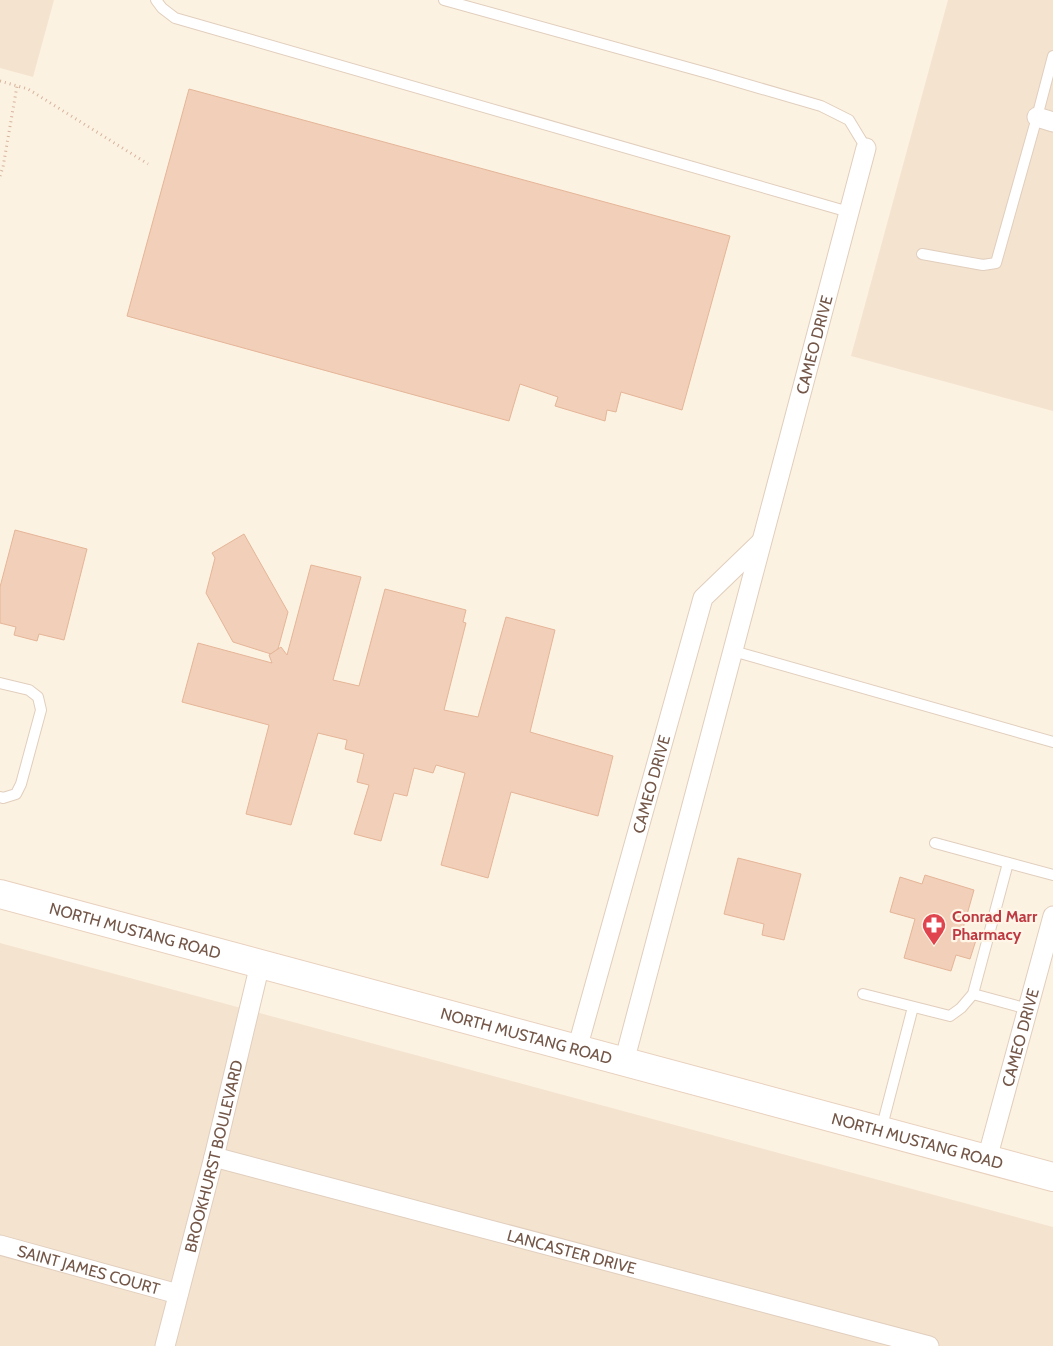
<svg xmlns="http://www.w3.org/2000/svg" width="1053" height="1346" viewBox="0 0 1053 1346" font-family="Cabin,sans-serif">
<rect width="100%" height="100%" fill="#fcf2e1"/>
<g fill="#f4e3cf">
<polygon points="0,0 54,0 33,77 0,68"/>
<polygon points="948,0 1053,0 1053,411 851,356"/>
<polygon points="0,943 1053,1227 1053,1346 0,1346"/>
</g>
<g fill="#f2cfb8" stroke="#e5b598">
<polygon points="189,89 730,236 682,410 621,392 616,412 607,410 605,421 555,406 558,397 520,384 509,421 127,316"/>
<polygon points="15,530 87,549 64,640 39,634 37,641 14,635 16,627 0,623 0,587"/>
<polygon points="244,534 288,612 278,649 271,654 233,642 206,593 215,558 212,553"/>
<polygon points="311,565 361,577 333,680 359,686 385,589 466,610 463,622 466,623 444,710 478,717 506,617 555,630 530,732 613,756 598,816 511,792 488,878 441,865 465,773 436,765 433,773 414,768 407,796 394,793 381,841 354,834 369,785 357,782 364,754 345,749 347,740 318,733 291,825 246,814 269,725 182,702 198,643 272,663 269,655 281,647 287,655"/>
<polygon points="738,858 801,874 784,940 762,935 764,924 724,914"/>
<polygon points="925,875 974,890 962,932 977,937 970,959 956,955 951,971 904,958 915,919 890,912 900,877 922,884"/>
</g>
<g fill="none" stroke-linecap="round" stroke-linejoin="round">
<g stroke="#e1cebd" stroke-width="12">
<g id="lane">
<polyline points="156,0 162,8 175,18 849,212"/>
<polyline points="444,0 711,74 821,106 849,120 866,148"/>
<polyline points="922,254 983,265 996,263 1037,117 1053,56"/>
<polyline points="733,651 1053,742"/>
<polyline points="0,683 29,690 38,697 41,710 21,784 16,794 3,798 0,797"/>
<polyline points="935,843 1053,875"/>
<polyline points="863,994 950,1016 961,1008 973,994 1008,863"/>
<polyline points="973,994 1028,1009"/>
<polyline points="881,1130 913,1007"/>
</g>
</g>
<g stroke="#e1cebd" stroke-width="21">
<g id="street">
<polyline points="1037,117 1053,122"/>
<path id="s1" d="M577,1049L703,598L761,542"/>
<path id="s2" d="M624,1062L866,148"/>
<path id="s3" d="M214,1157L929,1346"/>
<path id="s4" d="M987,1159L1053,916"/>
<path id="s5" d="M0,1245L178,1294"/>
<path id="s6" d="M165,1346L214,1157L260,964"/>
</g>
</g>
<g stroke="#e8d0bd" stroke-width="30">
<g id="secondary">
<path id="s7" d="M0,894L1053,1177"/>
</g>
</g>
<g stroke="#d7b29c" stroke-width="3" stroke-dasharray="1 4" stroke-linecap="butt">
<polyline points="0,81 28,89 148,164"/>
<polyline points="0,176 3,167 17,86"/>
</g>
<use href="#lane" stroke="#fff" stroke-width="10"/>
<use href="#street" stroke="#fff" stroke-width="19"/>
<use href="#secondary" stroke="#fff" stroke-width="28"/>
</g>
<defs>
<g id="pharmacy-pin" transform="scale(1.25)"><path d="M0 17L-7.5 6A9.5 9.5 0 1 1 7.5 6Z" fill="#e0444e" stroke="#fff6e7"/><path d="M-2-6h4v4h4v4h-4v4h-4v-4h-4v-4h4Z" fill="#fff"/></g>
</defs>
<g fill-rule="evenodd">
<use href="#pharmacy-pin" x="934" y="925"/>
</g>
<g text-anchor="middle" stroke-width="4.5" stroke-linejoin="round" paint-order="stroke">
<g font-size="16" fill="#745748" stroke="#fff6e7">
<text dy="6" stroke="none"><textPath href="#s2" startOffset="742">CAMEO DRIVE</textPath></text>
<text dy="6" stroke="none"><textPath href="#s1" startOffset="275">CAMEO DRIVE</textPath></text>
<text dy="6" stroke="none"><textPath href="#s7" startOffset="140">NORTH MUSTANG ROAD</textPath></text>
<text dy="6" stroke="none"><textPath href="#s7" startOffset="545">NORTH MUSTANG ROAD</textPath></text>
<text dy="6" stroke="none"><textPath href="#s4" startOffset="126">CAMEO DRIVE</textPath></text>
<text dy="6" stroke="none"><textPath href="#s7" startOffset="950">NORTH MUSTANG ROAD</textPath></text>
<text dy="6" stroke="none"><textPath href="#s6" startOffset="196">BROOKHURST BOULEVARD</textPath></text>
<text dy="6" stroke="none"><textPath href="#s3" startOffset="370">LANCASTER DRIVE</textPath></text>
<text dy="6" stroke="none"><textPath href="#s5" startOffset="92">SAINT JAMES COURT</textPath></text>
</g>
<g font-size="16" font-weight="bold" fill="#be3a42" stroke="#fff6e7" text-anchor="start">
<text x="952" y="922">Conrad Marr<tspan x="952" dy="18">Pharmacy</tspan></text>
</g>
</g>
</svg>
